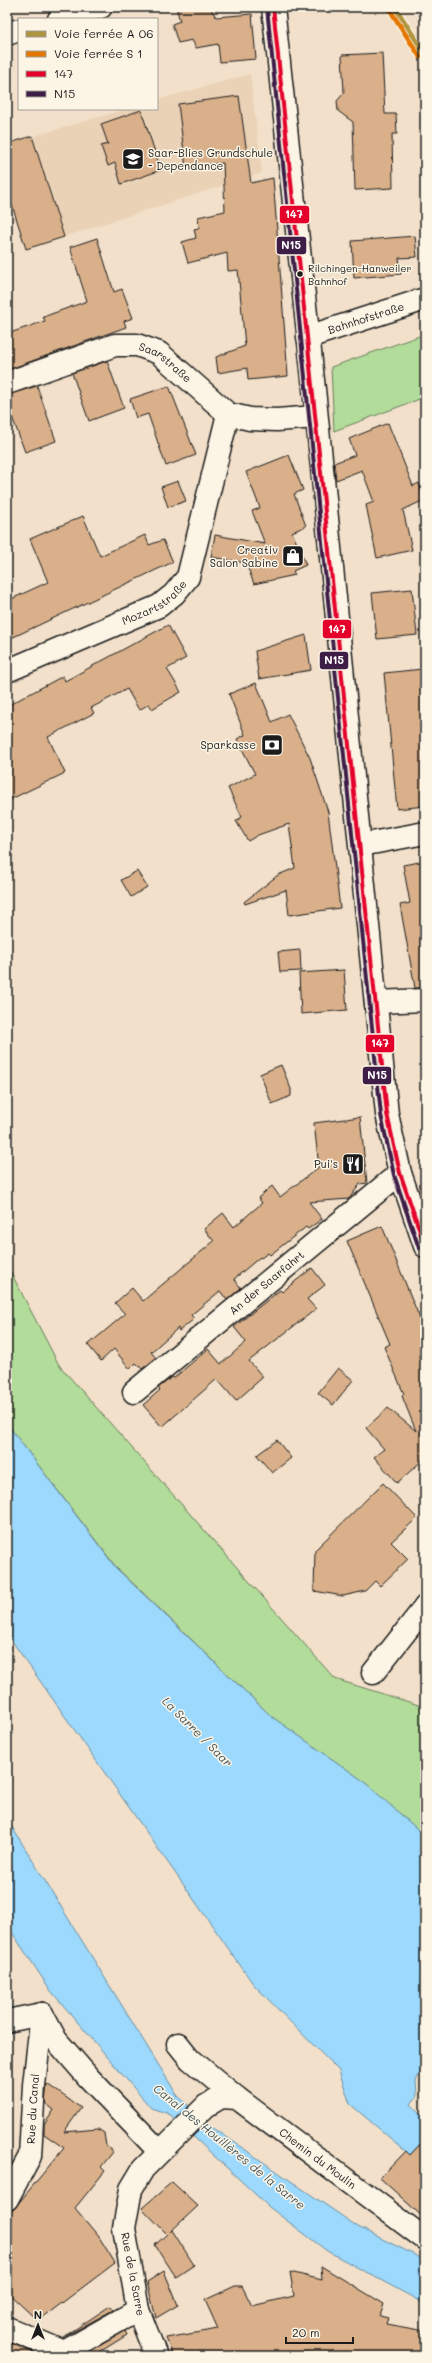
<svg xmlns="http://www.w3.org/2000/svg" width="432" height="2363" viewBox="0 0 432 2363" font-family="Mali,sans-serif">
<rect width="100%" height="100%" fill="#f2e0ca"/>
<filter id="ink" filterUnits="userSpaceOnUse"><feTurbulence type="fractalNoise" baseFrequency=".025" numOctaves="2"/><feDisplacementMap in="SourceGraphic" scale="8" xChannelSelector="R" yChannelSelector="G"/><feConvolveMatrix kernelMatrix="1 2 1 2 8 2 1 2 1" color-interpolation-filters="sRGB"/></filter>
<g filter="url(#ink)">
<polygon fill="#ead2b7" points="250,74 262,173 26,249 7,189 7,144 126,109 157,109 157,100"/>
<g fill="#b2dc9a" stroke="#677c5b">
<polygon points="425,334 425,397 334,431 331,367"/>
<polygon points="7,1265 59,1365 335,1679 425,1707 425,1836 362,1780 272,1717 116,1567 7,1424"/>
</g>
<g fill="#9cd9fd" stroke="#698da3">
<polygon points="7,1424 116,1568 272,1717 362,1780 425,1836 425,2063 416,2081 417,2096 411,2104 425,2119 425,2139 410,2155 350,2104 339,2071 254,1985 7,1634"/>
<polygon points="7,1819 177,2095 209,2125 358,2227 425,2260 425,2304 327,2251 269,2207 169,2114 151,2108 51,1991 7,1925"/>
</g>
<g fill="#d9b08a" stroke="#1c1c1c">
<polygon points="176,7 210,7 216,17 252,14 256,59 220,62 218,44 196,48 192,40 178,43 172,24 180,21"/>
<polygon points="382,53 385,114 396,114 397,134 392,134 393,188 355,190 353,122 338,111 337,101 344,93 342,55"/>
<polygon points="239,96 251,183 273,178 288,376 248,380 247,368 218,373 216,357 245,346 238,270 228,271 227,253 188,263 182,242 196,238 194,229 199,228 198,217 225,211 223,163 186,168 178,104"/>
<polygon points="141,110 161,170 121,184 115,163 108,166 101,146 108,144 101,124"/>
<polygon points="32,136 64,237 26,249 7,189 7,144"/>
<polygon points="415,236 417,257 399,258 401,274 354,278 352,241"/>
<polygon points="97,238 114,292 122,289 133,318 124,321 126,327 7,370 7,334 45,321 43,317 87,301 70,247"/>
<polygon points="107,361 124,408 89,421 72,373"/>
<polygon points="37,386 56,441 25,452 7,403 7,395"/>
<polygon points="169,386 196,455 166,466 148,414 136,418 130,399"/>
<polygon points="388,423 413,486 419,483 424,500 403,510 412,550 377,558 366,505 374,502 362,470 336,480 334,463 355,455 349,439"/>
<polygon points="289,455 303,490 294,494 306,526 292,532 306,565 293,571 295,575 254,584 246,563 211,557 215,535 265,544 252,511 260,508 246,472"/>
<polygon points="178,481 186,501 168,507 161,487"/>
<polygon points="83,516 100,556 145,535 149,545 163,540 173,562 7,640 7,601 48,582 30,539"/>
<polygon points="412,589 417,635 377,639 372,593"/>
<polygon points="168,625 186,658 167,669 181,692 152,709 149,704 139,710 127,689 91,708 94,713 48,737 65,773 7,801 7,706 63,676 65,681"/>
<polygon points="306,635 311,670 259,679 255,651"/>
<polygon points="423,669 425,806 397,809 384,673"/>
<polygon points="256,683 272,722 288,714 310,758 328,812 340,908 289,915 286,890 245,904 244,902 278,875 295,868 289,824 258,835 248,841 236,821 242,817 228,788 255,774 237,739 245,735 229,694"/>
<polygon points="425,861 425,988 415,988 400,905 410,903 403,865"/>
<polygon points="137,871 147,887 131,897 121,880"/>
<polygon points="300,950 301,971 280,972 278,952"/>
<polygon points="344,970 347,1010 301,1014 299,973"/>
<polygon points="281,1065 291,1089 291,1096 272,1104 260,1074"/>
<polygon points="360,1117 367,1183 360,1184 349,1199 309,1202 322,1219 308,1229 306,1227 270,1255 268,1253 261,1258 260,1257 234,1279 241,1288 227,1300 220,1291 191,1315 194,1319 179,1331 178,1328 151,1352 156,1358 142,1369 136,1363 130,1369 114,1349 101,1361 88,1345 125,1314 115,1303 132,1288 143,1301 157,1289 214,1241 204,1229 223,1213 234,1227 262,1203 258,1198 272,1186 280,1197 319,1167 314,1123"/>
<polygon points="382,1226 425,1331 425,1458 397,1483 374,1457 384,1449 366,1428 388,1408 416,1431 402,1396 404,1394 384,1347 390,1344 347,1241"/>
<polygon points="312,1268 325,1285 307,1299 316,1309 249,1361 263,1377 236,1401 217,1379 162,1427 143,1405 160,1390 158,1388 172,1377 174,1378 208,1349 221,1364 246,1342 234,1327 280,1290 282,1292"/>
<polygon points="338,1368 353,1380 333,1405 318,1393"/>
<polygon points="277,1440 291,1458 272,1473 257,1455"/>
<polygon points="383,1483 417,1518 391,1542 408,1559 380,1586 375,1581 365,1591 343,1596 314,1591 315,1550"/>
<polygon points="47,2084 81,2108 64,2132 98,2129 104,2133 106,2146 113,2152 101,2167 105,2171 75,2208 99,2237 115,2263 38,2321 7,2292 7,2217 64,2148 44,2134 44,2125 54,2110 45,2103"/>
<polygon points="425,2139 425,2219 380,2178 406,2151 410,2155"/>
<polygon points="172,2182 198,2206 170,2232 172,2230 194,2265 176,2277 155,2245 167,2234 142,2208"/>
<polygon points="321,2266 384,2304 380,2316 388,2318 386,2324 425,2331 425,2356 331,2356 306,2352 279,2356 173,2356 166,2338 218,2329 205,2300 235,2286 242,2286 252,2306 294,2296 290,2272 322,2280"/>
<polygon points="164,2271 178,2305 156,2318 147,2282"/>
<polygon points="110,2306 113,2310 62,2338"/>
<polygon points="125,2331 127,2335 93,2356 82,2356"/>
<polygon points="13,2344 41,2356 7,2356 7,2349"/>
</g>
<g fill="none" stroke-linecap="round" stroke-linejoin="round">
<g stroke="#1c1c1c" stroke-width="25">
<g id="minor">
<polyline points="273,7 314,389 387,1114 400,1173 425,1246"/>
<polyline points="59,19 101,7"/>
<polyline points="7,34 19,30"/>
<path id="s1" d="M308,337L425,299"/>
<path id="s2" d="M7,383L115,345H137L159,353L228,414L250,419L277,420L316,417"/>
<path id="s3" d="M7,671L159,606L174,594L188,577L228,414"/>
<polyline points="361,845 425,833"/>
<polyline points="376,1002 425,1000"/>
<path id="s4" d="M134,1392L400,1173"/>
<polyline points="373,1673 425,1607"/>
<polyline points="42,2014 56,2040 89,2078 159,2151"/>
<polyline points="7,2021 42,2014"/>
<polyline points="178,2044 190,2059 237,2098"/>
<path id="s5" d="M7,2199L30,2156L34,2085L42,2014"/>
<polyline points="7,2328 64,2352 138,2310"/>
<path id="s6" d="M156,2356L138,2310L124,2228L131,2189L143,2169L206,2106L221,2097L237,2098L425,2239"/>
</g>
</g>
<use href="#minor" stroke="#fcf5e5" stroke-width="22"/>
<g stroke="#fcf5e5" stroke-width="7">
<polyline id="bus-1" points="273,7 387,1114 400,1173 425,1246"/>
</g>
<g stroke="#fcf5e5" stroke-width="7">
<polyline id="bus-2" points="267,8 381,1115 394,1175 419,1248"/>
</g>
<use href="#bus-1" stroke="#e4002b" stroke-width="4"/>
<use href="#bus-2" stroke="#3e1d47" stroke-width="4"/>
<g stroke="#fcf5e5" stroke-width="8">
<polyline id="rail-1" points="395,7 425,54"/>
</g>
<g stroke="#fcf5e5" stroke-width="8">
<polyline id="rail-2" points="390,10 420,57"/>
</g>
<use href="#rail-1" stroke="#af943f" stroke-width="5"/>
<use href="#rail-2" stroke="#e47701" stroke-width="5"/>
</g>
</g>
<defs>
<g id="school-square" transform="scale(1.15)"><rect x="-9" y="-9" width="18" height="18" rx="4" fill="#1c1c1c" stroke="#fcf5e5"/><path d="M0-5L7-2L0 1L-7-2ZM-4 1L0 2.5L4 1V4Q0 6-4 4Z" fill="#fff"/></g>
<g id="shop-square" transform="scale(1.15)"><rect x="-9" y="-9" width="18" height="18" rx="4" fill="#1c1c1c" stroke="#fcf5e5"/><path d="M-5-2.5h2.3a2.7 3.5 0 0 1 5.4 0H5L5.5 6h-11ZM-1.5-2.5h3a1.5 2.3 0 0 0-3 0Z" fill="#fff"/></g>
<g id="bank-square" transform="scale(1.15)"><rect x="-9" y="-9" width="18" height="18" rx="4" fill="#1c1c1c" stroke="#fcf5e5"/><path d="M-6-4H6V4H-6ZM0-2.3a2.3 2.3 0 1 0 0 4.6a2.3 2.3 0 1 0 0-4.6Z" fill="#fff"/></g>
<g id="restaurant-square" transform="scale(1.15)"><rect x="-9" y="-9" width="18" height="18" rx="4" fill="#1c1c1c" stroke="#fcf5e5"/><path d="M-5-6h1v4h1v-4h1v4h1v-4h1v5L-1.5 .5V6h-2V.5L-5-1ZM5-6V6H3V1.5H1.5Q1.5-4 5-6Z" fill="#fff"/></g>
</defs>
<g fill-rule="evenodd">
<use href="#school-square" x="133" y="159"/>
<use href="#shop-square" x="293" y="556"/>
<use href="#bank-square" x="272" y="745"/>
<use href="#restaurant-square" x="353" y="1164"/>
</g>
<circle fill="#1c1c1c" stroke="#fcf5e5" stroke-width="1.5" cx="300" cy="274" r="3.5"/>
<g text-anchor="middle" stroke-width="3" stroke-linejoin="round" paint-order="stroke">
<g font-size="10" fill="#1c1c1c" stroke="#fcf5e5" text-anchor="start">
<text x="308" y="272">Rilchingen-Hanweiler<tspan x="308" dy="13">Bahnhof</tspan></text>
</g>
<g font-size="11" fill="#1c1c1c" stroke="#fcf5e5" text-anchor="end">
<text x="148" y="157" text-anchor="start">Saar-Blies Grundschule<tspan x="148" dy="13">- Dependance</tspan></text>
<text x="278" y="554">Creativ<tspan x="278" dy="13">Salon Sabine</tspan></text>
<text x="256" y="749">Sparkasse</text>
<text x="338" y="1168">Pui's</text>
</g>
<g font-size="11" fill="#1c1c1c" stroke="#fcf5e5">
<text dy="4" stroke="none"><textPath href="#s1" startOffset="61">Bahnhofstraße</textPath></text>
<text dy="4" stroke="none"><textPath href="#s2" startOffset="170">Saarstraße</textPath></text>
<text dy="4" stroke="none"><textPath href="#s3" startOffset="163">Mozartstraße</textPath></text>
<text dy="4" stroke="none"><textPath href="#s4" startOffset="172">An der Saarfahrt</textPath></text>
<text dy="4" stroke="none"><textPath href="#s5" startOffset="96">Rue du Canal</textPath></text>
<text dy="4" stroke="none"><textPath href="#s6" startOffset="419">Chemin du Moulin</textPath></text>
<text transform="translate(133 2274) rotate(79)" y="4">Rue de la Sarre</text>
</g>
<g font-size="12" font-style="italic" fill="#425560" stroke="#fcf5e5">
<text transform="translate(197 1732) rotate(45)" y="4">La Sarre / Saar</text>
<text transform="translate(229 2147) rotate(39)" y="4">Canal des Houillères de la Sarre</text>
</g>
</g>
<g stroke="#fcf5e5" stroke-width="1.5">
<rect x="279" y="205" width="31" height="19" rx="4" fill="#e4002b"/>
<rect x="276" y="236" width="31" height="19" rx="4" fill="#3e1d47"/>
<rect x="322" y="619" width="30" height="20" rx="4" fill="#e4002b"/>
<rect x="319" y="651" width="30" height="19" rx="4" fill="#3e1d47"/>
<rect x="365" y="1034" width="30" height="19" rx="4" fill="#e4002b"/>
<rect x="362" y="1066" width="30" height="19" rx="4" fill="#3e1d47"/>
</g>
<g font-size="11" text-anchor="middle" font-weight="bold" fill="#fff">
<text x="294" y="218">147</text>
<text x="291" y="249">N15</text>
<text x="337" y="633">147</text>
<text x="334" y="664">N15</text>
<text x="380" y="1047">147</text>
<text x="377" y="1079">N15</text>
</g>
<rect width="432" height="2363" fill="none" stroke="#fcf5e5" stroke-width="24"/>
<rect x="12" y="12" width="408" height="2339" fill="none" stroke="#1c1c1c" stroke-width="1.5" filter="url(#ink)"/>
<rect x="18" y="18" width="140" height="92" fill="#fcf5e5" stroke="#a29e95"/>
<rect x="26" y="31" width="20" height="6" fill="#af943f" stroke="#a29e95"/>
<text x="54" y="38" font-size="12" fill="#1c1c1c">Voie ferrée A 06</text>
<rect x="26" y="51" width="20" height="6" fill="#e47701" stroke="#a29e95"/>
<text x="54" y="58" font-size="12" fill="#1c1c1c">Voie ferrée S 1</text>
<rect x="26" y="71" width="20" height="6" fill="#e4002b" stroke="#a29e95"/>
<text x="54" y="78" font-size="12" fill="#1c1c1c">147</text>
<rect x="26" y="91" width="20" height="6" fill="#3e1d47" stroke="#a29e95"/>
<text x="54" y="98" font-size="12" fill="#1c1c1c">N15</text>
<g transform="translate(38 2325)" stroke="#fcf5e5" stroke-width="3" paint-order="stroke">
<path d="M0-3L7 15L0 10L-7 15Z" fill="#1c1c1c"/>
<text y="-6" font-size="11" font-weight="bold" text-anchor="middle" fill="#1c1c1c">N</text>
</g>
<path d="M286 2337v6h67v-6" fill="none" stroke="#1c1c1c" stroke-width="2"/>
<text x="292" y="2337" font-size="12" fill="#1c1c1c" stroke="#fcf5e5" stroke-width="3" paint-order="stroke">20 m</text>
</svg>
